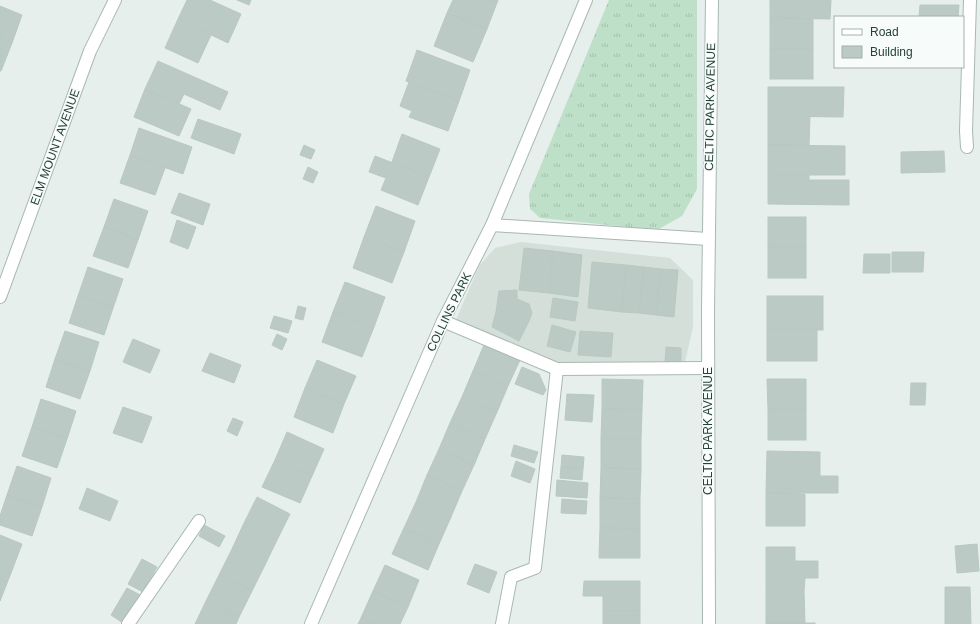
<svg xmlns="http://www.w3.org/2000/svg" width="980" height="624" viewBox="0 0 980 624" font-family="Helvetica,sans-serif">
<defs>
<pattern id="grass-tufts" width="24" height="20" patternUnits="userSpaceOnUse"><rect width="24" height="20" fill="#bfe0c8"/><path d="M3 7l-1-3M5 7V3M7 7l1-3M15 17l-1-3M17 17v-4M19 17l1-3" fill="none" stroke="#a4c1ad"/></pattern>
</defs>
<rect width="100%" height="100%" fill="#e6efeb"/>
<polygon fill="#d4dfda" points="521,242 670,258 693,280 693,327 683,371 559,364 456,320 479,266 495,248"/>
<polygon fill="url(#grass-tufts)" points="609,0 697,0 697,189 682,216 657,230 540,218 530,209 529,194"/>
<g fill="#bbcac4" stroke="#b8c9c2">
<polygon points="187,0 210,0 241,14 228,43 178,19"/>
<polygon points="237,0 251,0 249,5"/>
<polygon points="453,0 498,0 487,29 447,13"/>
<polygon points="770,0 831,0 830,19 770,18"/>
<polygon points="920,5 959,5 958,17 919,17"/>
<polygon points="0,6 22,15 12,43 0,38"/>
<polygon points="447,13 487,29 473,62 434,46"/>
<polygon points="770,18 813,19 813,49 770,49"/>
<polygon points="178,19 211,35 198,63 165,48"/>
<polygon points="0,38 12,43 1,71 0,71"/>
<rect x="770" y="49" width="43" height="30"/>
<polygon points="417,50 470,70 459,101 406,81"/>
<polygon points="158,61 228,92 220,110 184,94 179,104 145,89"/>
<polygon points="409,82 459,101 448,131 409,117 412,111 400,106"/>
<polygon points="768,87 844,87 843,117 768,116"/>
<polygon points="145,89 191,109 179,136 134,117"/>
<polygon points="768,116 810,116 809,146 768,145"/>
<polygon points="198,119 241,134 234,154 191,138"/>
<polygon points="139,128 192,147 183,174 130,155"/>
<polygon points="402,134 440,149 429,177 392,162"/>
<polygon points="304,145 315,150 311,159 300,155"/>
<polygon points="768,145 845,146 845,175 768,175"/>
<polygon points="944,151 945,172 901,173 901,152"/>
<polygon points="130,155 165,168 155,195 120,183"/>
<polygon points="375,156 429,177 418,205 381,190 386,178 369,172"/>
<polygon points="308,167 318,172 313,183 303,179"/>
<polygon points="768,175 809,175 809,180 849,180 849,205 768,204"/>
<polygon points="179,193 210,204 203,225 171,213"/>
<polygon points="114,199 148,211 138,240 104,227"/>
<polygon points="376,206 415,221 404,252 364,237"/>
<rect x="768" y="217" width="38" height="30"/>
<polygon points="177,220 196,227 188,249 170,242"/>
<polygon points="104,227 138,240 128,268 93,256"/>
<polygon points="364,237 404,252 392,283 353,268"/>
<rect x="768" y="247" width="38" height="31"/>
<polygon points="524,248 553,251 549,293 519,290"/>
<polygon points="553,251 582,255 578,297 549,293"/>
<polygon points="892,252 924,252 923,272 892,272"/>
<polygon points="864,254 890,254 890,273 863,273"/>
<polygon points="592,262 626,265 622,312 588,308"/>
<polygon points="626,265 644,267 639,313 622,312"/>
<polygon points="88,267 123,279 113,308 78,296"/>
<polygon points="644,267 661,269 656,315 639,313"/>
<polygon points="661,269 678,270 674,317 656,315"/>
<polygon points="345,282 385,297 374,327 333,312"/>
<polygon points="517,290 517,299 529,304 532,313 529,321 519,341 492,327 496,312 499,291"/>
<polygon points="78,296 113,308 104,335 69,323"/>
<rect x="767" y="296" width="56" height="34"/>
<polygon points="553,298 578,302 575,321 550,317"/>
<polygon points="298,306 306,308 303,320 295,318"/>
<polygon points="333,312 374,327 362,357 322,342"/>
<polygon points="274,316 292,321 288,333 270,328"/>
<polygon points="552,325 576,332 570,352 547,346"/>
<polygon points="817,329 817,361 767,361 767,330"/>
<polygon points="65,331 99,342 90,371 55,359"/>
<polygon points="580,331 613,333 611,357 578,355"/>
<polygon points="277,334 287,339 282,350 272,345"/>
<polygon points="133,339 160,350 150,373 123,362"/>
<polygon points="484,345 520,360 508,386 473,371"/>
<polygon points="666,347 681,348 681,363 665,362"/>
<polygon points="210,353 241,365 234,383 202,371"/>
<polygon points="55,359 90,371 80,399 46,387"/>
<polygon points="317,360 356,376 344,404 305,388"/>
<polygon points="522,367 539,374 546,390 543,395 515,384"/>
<polygon points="473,371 508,386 497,412 462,397"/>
<polygon points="602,379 643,380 642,410 602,409"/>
<polygon points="767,379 806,379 806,410 768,410"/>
<polygon points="911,383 926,383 925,405 910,405"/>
<polygon points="305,388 344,404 333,433 294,417"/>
<polygon points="567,394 594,395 592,422 565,420"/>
<polygon points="462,397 497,412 485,439 450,423"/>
<polygon points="41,399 76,411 67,439 32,427"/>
<polygon points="123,407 152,417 142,443 113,433"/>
<polygon points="602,409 642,410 641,439 601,439"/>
<rect x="768" y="410" width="38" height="30"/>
<polygon points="233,418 243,422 237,436 227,431"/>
<polygon points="450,423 485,439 474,465 439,449"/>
<polygon points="32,427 67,439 57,468 22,456"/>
<polygon points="287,432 324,449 312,476 275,460"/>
<polygon points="601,439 641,439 641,469 601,468"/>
<polygon points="514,445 538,452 534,463 511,456"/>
<polygon points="439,449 474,465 462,491 427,475"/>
<polygon points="767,451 820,452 820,476 838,476 838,493 766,493"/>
<polygon points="562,455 584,457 583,469 561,467"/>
<polygon points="275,460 312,476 300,503 262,487"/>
<polygon points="516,461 535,469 530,483 511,476"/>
<polygon points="17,466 51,478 42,507 7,495"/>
<polygon points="561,467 583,469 582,480 560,478"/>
<polygon points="601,468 641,469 640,499 600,498"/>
<polygon points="427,475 462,491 451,517 416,502"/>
<polygon points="557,480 588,483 587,498 556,496"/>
<polygon points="87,488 118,501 110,521 79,509"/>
<polygon points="766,493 805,494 805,526 766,526"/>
<polygon points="7,495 42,507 32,536 0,525 0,516"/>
<polygon points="257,497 290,514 277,540 244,523"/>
<polygon points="600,498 640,499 640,529 600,528"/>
<polygon points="562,499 587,501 586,514 561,513"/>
<polygon points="416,502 451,517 439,544 404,528"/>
<polygon points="244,523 277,540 265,565 232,549"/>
<polygon points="204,525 225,536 219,547 199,536"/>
<polygon points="404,528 439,544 428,570 392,554"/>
<polygon points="600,528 640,529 640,558 599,558"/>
<polygon points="0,535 22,544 11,573 0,569"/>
<polygon points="977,544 979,571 957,573 955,546"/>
<polygon points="766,547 795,547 795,561 818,561 818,578 805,578 804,592 766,592"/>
<polygon points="232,549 265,565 252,591 219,575"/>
<polygon points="142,559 157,567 143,592 128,584"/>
<polygon points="475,564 497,572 489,593 467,584"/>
<polygon points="385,565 419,580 408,607 373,591"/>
<polygon points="0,569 11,573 0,601"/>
<polygon points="219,575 252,591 239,617 206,601"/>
<polygon points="584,581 640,581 640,611 603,611 603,596 583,596"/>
<polygon points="945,587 970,587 971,624 945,624"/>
<polygon points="127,588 140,595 123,623 111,615"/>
<polygon points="373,591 408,607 400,624 375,624 361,618"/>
<polygon points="766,592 804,592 805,623 766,623"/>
<polygon points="206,601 239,617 236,624 195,624"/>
<rect x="603" y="611" width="37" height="13"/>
<polygon points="361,618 375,624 358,624"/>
<rect x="766" y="623" width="49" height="1"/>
</g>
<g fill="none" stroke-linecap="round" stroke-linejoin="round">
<g stroke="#a8b8b2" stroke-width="14">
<g id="lane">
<polyline points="967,147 966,131 970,0"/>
<polyline points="443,321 557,369 708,368"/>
<polyline points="128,624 199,521"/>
<polyline points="502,624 511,577 535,568 557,369"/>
</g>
</g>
<g stroke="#a8b8b2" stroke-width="14">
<g id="street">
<polyline points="492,225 708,239"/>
<polyline points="0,297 90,51 115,0"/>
<polyline points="311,624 443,321 492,225 586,0"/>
<polyline points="709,624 708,310 712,0"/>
</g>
</g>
<use href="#lane" stroke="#fff" stroke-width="12"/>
<use href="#street" stroke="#fff" stroke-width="12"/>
</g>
<g text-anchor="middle" stroke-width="3" stroke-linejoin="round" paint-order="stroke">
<g font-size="12" fill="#24423a" stroke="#f7fbf9">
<text transform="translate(710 107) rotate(-89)" y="4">CELTIC PARK AVENUE</text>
<text transform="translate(55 147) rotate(-70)" y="4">ELM MOUNT AVENUE</text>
<text transform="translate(449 312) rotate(-64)" y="4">COLLINS PARK</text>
<text transform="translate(708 431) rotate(-90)" y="4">CELTIC PARK AVENUE</text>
</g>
</g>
<rect x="834" y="16" width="130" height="52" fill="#f7fbf9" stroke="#a3b1ad"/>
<rect x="842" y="29" width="20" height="6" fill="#ffffff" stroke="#a3b1ad"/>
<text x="870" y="36" font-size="12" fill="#24423a">Road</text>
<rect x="842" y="46" width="20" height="12" fill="#bbcac4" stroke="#a3b1ad"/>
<text x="870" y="56" font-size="12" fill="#24423a">Building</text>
</svg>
